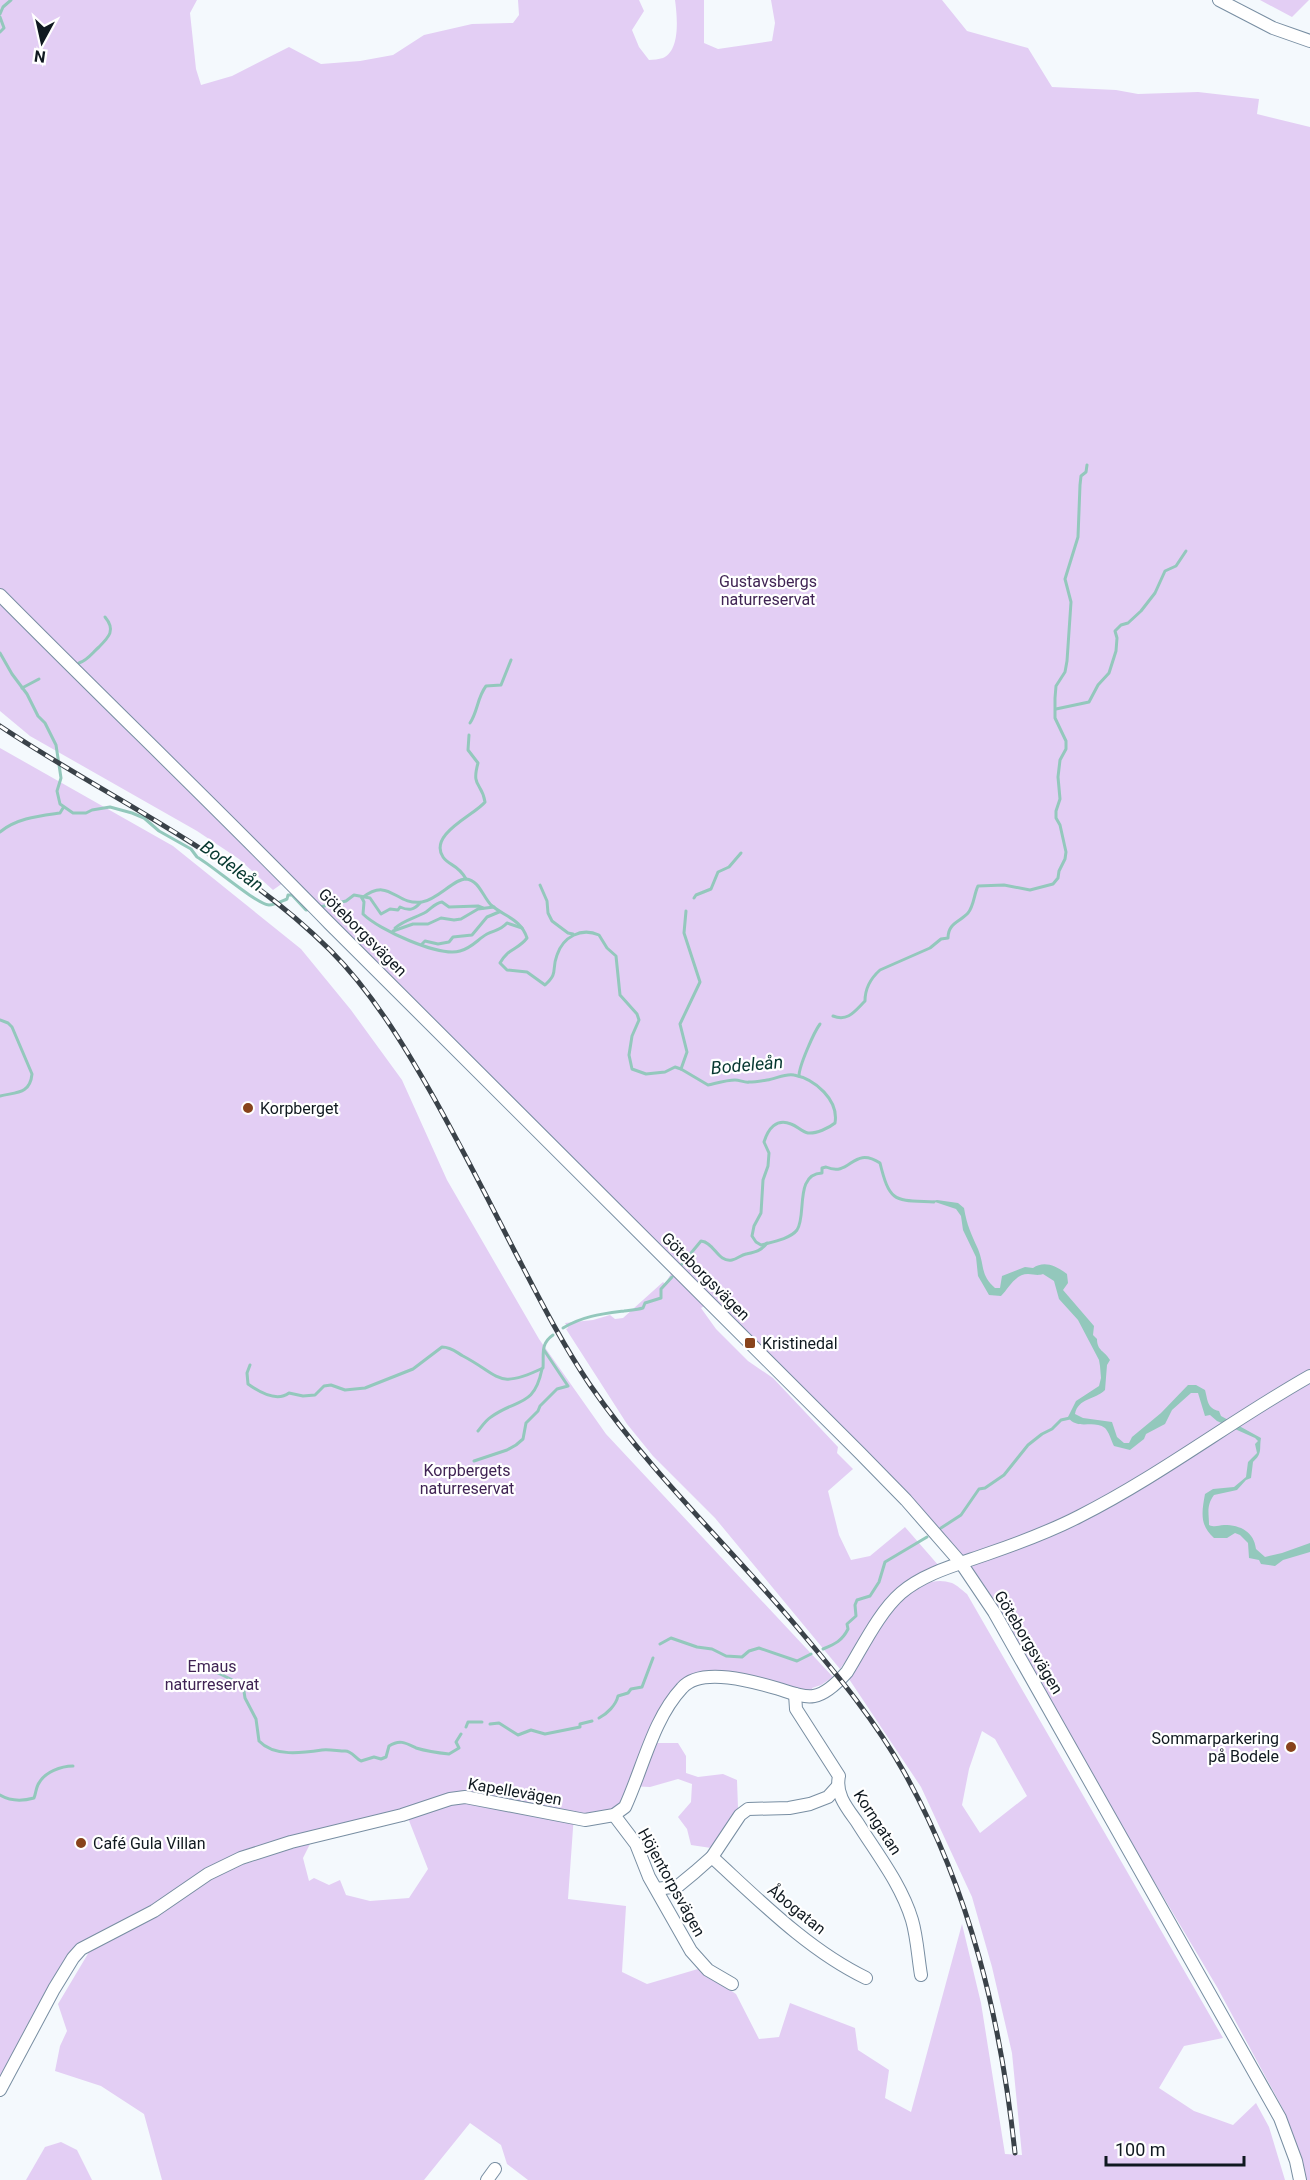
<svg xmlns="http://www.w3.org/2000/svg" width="1310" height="2180" viewBox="0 0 1310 2180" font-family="Roboto,sans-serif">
<rect width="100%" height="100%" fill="#f4f9fd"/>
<g fill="#e3cef4" fill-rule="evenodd">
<path d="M0,0H206H197L190,13L196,69L201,85L232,76L289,47L321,64L360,61L393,55L424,35L472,24L513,23L519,15L518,0H639L644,11L632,30L639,47L649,60C653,60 659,59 663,58C681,50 677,15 675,0H704V43L718,49L772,41L775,23L771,0H942L967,31L1028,48L1052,87L1116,90L1138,94L1198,92L1259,99L1257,114L1310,127V2180H1305L1284,2111L1217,1987L974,1579L712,1301L701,1308L716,1329L748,1361L773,1378L838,1447L837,1453L853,1469L828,1491L839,1535L851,1560L870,1556L905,1527L939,1566C926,1573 908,1579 897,1588C872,1610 860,1643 840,1669L715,1518L653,1456L627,1424L566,1329L568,1328L565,1323L593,1320L610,1315L615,1319L623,1318L663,1282L665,1284L676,1265L290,878L273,890L239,859L197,831L30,736L0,711Z"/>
<polygon points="1260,0 1309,0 1292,17"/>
<path d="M0,748L173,846L301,949L351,1010L402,1080L447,1180L539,1339L606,1434L833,1677L821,1685L812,1688L813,1690H796L702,1672L685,1679L652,1743H678L686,1756V1773L698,1777L723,1774L737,1780L738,1808L711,1848L691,1845L687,1829L678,1817L691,1802L692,1784L678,1779L650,1787L628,1786L621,1806L603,1815L574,1814L568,1899L626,1906L622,1972L647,1984L698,1969L736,1994L759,2039L779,2037L790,2003L855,2028L858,2050L889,2070L885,2098L911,2112L962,1924L981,2003L1005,2154L1022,2155L1012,2053L992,1967L972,1897L921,1787L847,1676C868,1646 907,1567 952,1583C957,1585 963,1591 967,1594L1223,2038L1184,2046L1159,2088L1194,2111L1233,2125L1256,2103L1269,2127L1285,2180H528L507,2164L501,2145L470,2123L424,2180H162L144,2114L101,2086L55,2071L60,2046L67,2031L58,2004L89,1952L182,1899L223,1871L311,1842L303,1858L309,1881L314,1878L329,1885L340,1880L346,1895L370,1901L409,1898L428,1869L408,1818L460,1802L538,1817L546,1810L481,1796L397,1813L233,1857L60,1969L27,2025L0,2079ZM982,1731L995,1739L1027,1796L980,1833L962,1805L969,1769Z"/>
<polygon points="61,2142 77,2150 92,2180 26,2180 45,2147"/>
</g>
<path fill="#93c8bc" d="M937,1200L958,1203L964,1208C967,1226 971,1233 978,1249C985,1266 980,1275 995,1288H1000L1002,1276L1025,1267L1033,1268C1044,1260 1057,1266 1067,1274L1068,1283L1063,1290L1094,1326L1093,1335L1097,1339C1097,1351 1105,1351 1110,1360L1107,1365L1105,1390C1095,1400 1078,1398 1075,1414L1083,1418L1112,1422L1117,1437L1124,1443H1129L1132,1437L1161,1413L1188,1385H1196L1205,1390C1208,1401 1207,1408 1219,1411L1221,1416L1261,1438C1259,1449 1263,1453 1253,1462L1251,1478L1246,1480L1237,1490L1214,1495C1206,1506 1209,1513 1209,1525C1216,1528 1218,1525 1224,1525C1241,1525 1254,1532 1256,1549L1265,1557L1282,1553L1310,1543V1552L1283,1560L1275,1566L1261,1564L1259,1560L1249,1558L1248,1543L1240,1535L1235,1533L1227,1538H1214C1199,1525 1202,1511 1205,1494L1213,1489L1234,1487L1246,1477L1248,1462L1257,1453L1255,1444L1258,1441L1255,1438L1217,1421L1210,1415L1205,1416L1198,1393H1191L1172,1410L1165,1424L1146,1434L1144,1439L1130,1450L1114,1446C1111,1440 1109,1432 1105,1428C1093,1419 1077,1431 1068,1417L1076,1401L1099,1386L1101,1378L1100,1366L1099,1360L1078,1320L1059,1299L1054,1281L1043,1274C1037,1276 1034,1274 1028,1274C1015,1274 1009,1288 1001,1296L989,1295L978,1276L976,1257L963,1230L961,1216L956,1209L932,1201Z"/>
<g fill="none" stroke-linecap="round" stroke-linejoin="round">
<g stroke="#93c8bc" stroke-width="3">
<polyline points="0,14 3,7 11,0"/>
<polyline points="0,17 4,28 0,32"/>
<path d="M0,653L12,674L27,694L38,716L45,723L56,745L61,778L57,791L60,804L73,813H86L92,810L110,807L132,813L144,818L159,831L191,849L197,857C213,866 256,904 269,905C275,905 282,901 287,899L288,895H292L306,910L311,909"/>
<path d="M79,663C88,660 92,653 99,647C109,637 116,630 105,617"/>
<polyline points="22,688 39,679"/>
<polyline points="1056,709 1089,702 1098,685 1109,673 1116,651 1117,638 1115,631 1121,625 1128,623 1141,611 1155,593 1165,571 1176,566 1186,551"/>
<path d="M470,723C478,711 477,698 486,686L501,685L511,660"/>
<path d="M0,832C17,818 39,816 60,813L63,808"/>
<path d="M466,879C458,864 449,866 443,857C428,834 475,815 485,802C482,782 471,788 478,763L468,750L469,735"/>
<polyline points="540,885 547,901 548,913 552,921 568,933 573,934"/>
<path d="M362,898C390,876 395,906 422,902C437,900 455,878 466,879C479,880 483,897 491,905C505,917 521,919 527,938C518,950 508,948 500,963L507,970L527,972L545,985C559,972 551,971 557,955C563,937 581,927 599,935L607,948L616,956L620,995L637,1014L639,1020L632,1036L629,1055L632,1069L646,1074L665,1072L675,1067L681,1069L708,1085C717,1083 727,1080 735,1080C740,1080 745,1083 749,1082C755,1082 761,1081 767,1080C776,1079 785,1073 794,1075C815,1079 839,1100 835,1123C829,1128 816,1134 808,1133C802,1132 797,1126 791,1124C776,1118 768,1129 764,1142L769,1153L768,1166L763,1180L761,1213L754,1226L752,1236L756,1242L761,1245C772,1242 790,1239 797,1230C807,1216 794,1174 822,1173V1168L826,1167C851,1178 852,1145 880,1163C890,1204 895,1200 934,1202"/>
<path d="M362,898L364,902L363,914C379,930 439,957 460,951C472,948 478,939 487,934C495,930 501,930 507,923L522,928"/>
<polyline points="694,898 696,895 711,889 718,872 729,867 741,853"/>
<path d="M320,907L346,901L354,895L370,898L381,914L390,909L398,910L400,907C409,911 414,910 420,903"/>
<path d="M395,928C404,920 415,918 426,912C432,908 435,903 442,902L449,907L478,906L483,908"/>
<polyline points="393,931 413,924 428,924 441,918 454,920 461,919 478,909 494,907"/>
<polyline points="422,944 425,941 438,944 449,942 453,937 472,935 487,917 499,912"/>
<path d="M833,1016C848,1022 855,1011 865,1001C865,989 871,978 880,970L930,948L941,939L948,938C948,923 960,922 968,913C974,906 974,894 978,886L1004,885L1030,890L1053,884L1058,878L1059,871L1065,859L1066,852L1060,825L1056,818V811L1060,799L1058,777L1060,760L1066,749V741L1055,718V698L1056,686L1065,672L1067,661L1071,602L1065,579L1078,537L1080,485L1081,476L1086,472L1087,465"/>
<path d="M0,1020L8,1023L12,1027L32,1074C30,1095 15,1092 0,1096"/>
<polyline points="681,1069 687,1052 680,1024 700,982 684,933 686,911"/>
<path d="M799,1076C799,1066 814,1032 820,1024"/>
<path d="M682,1264L701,1241C714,1242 718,1263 732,1260C737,1259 741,1255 746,1254C755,1252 761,1251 767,1243"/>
<path d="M563,1328C583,1316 601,1314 624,1311C630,1310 636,1310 643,1308L645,1303L661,1298V1289L672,1277"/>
<path d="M250,1365L247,1373L248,1384C259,1392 277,1402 289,1393L303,1396L315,1395L324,1386L331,1385L345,1390L365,1388L413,1369L442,1347C451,1347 456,1352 463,1356C501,1376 497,1390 543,1368C544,1354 540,1344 553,1335"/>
<path d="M478,1431C482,1426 486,1420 491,1417C517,1398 534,1408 542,1369"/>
<polyline points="474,1461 507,1450 516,1445 523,1439 526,1423 538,1411 540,1406 557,1389 568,1386 544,1350"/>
<polyline points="941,1528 961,1515 979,1489 985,1488 1004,1475 1028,1445 1042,1434 1052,1429 1061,1420 1070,1418"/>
<polyline points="660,1644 671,1638 697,1647 712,1649 726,1656 742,1657 749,1651 759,1648 797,1661 811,1654"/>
<path d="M823,1649C835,1644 842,1641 848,1629L847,1624L856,1616L855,1605L857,1600L870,1596L879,1582L885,1562L927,1537"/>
<path d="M218,1673L243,1685L245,1698L256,1719L259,1741C274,1757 302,1753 322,1750C328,1749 339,1751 345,1751C352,1751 355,1758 361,1761L374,1757L381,1759L386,1757L389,1746C400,1739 406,1743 416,1748C426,1751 439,1753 449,1754L459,1748L456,1742L461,1734"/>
<path d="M599,1718C607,1714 616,1705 618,1696L628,1693L631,1689L642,1687L653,1658"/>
<polyline points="490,1724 499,1723 518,1735 531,1730 545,1734 580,1727 580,1724 592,1721"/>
<polyline points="466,1727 468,1722 482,1722"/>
<path d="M0,1795C10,1801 23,1801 34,1798C36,1793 36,1787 39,1783C45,1772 61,1766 73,1766"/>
</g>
<g stroke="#788ea2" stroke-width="14">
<g id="minor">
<polyline points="1219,0 1273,28 1310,41"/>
<path d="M0,595C109,705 221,812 329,923L860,1453L906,1500L961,1563L994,1612L1280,2118L1296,2161L1300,2180"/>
<path d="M795,1694L796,1709L839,1776C835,1794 847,1808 857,1822C877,1854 901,1884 912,1920C917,1937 918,1957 921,1975"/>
<polyline points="614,1815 636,1844 649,1877 691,1951 708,1970 732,1984"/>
<path d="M712,1857C759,1900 808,1950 866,1978"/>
<polyline points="657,1889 678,1886 695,1872 712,1857 740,1815 748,1809 789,1808 810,1804 828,1797 837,1787"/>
<path d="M0,2090L54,1989L73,1958L81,1949L154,1911L208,1874L241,1858L291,1842L402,1815L450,1799L465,1797L585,1820L614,1815L625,1807C643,1768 653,1719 682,1688C701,1666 755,1682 779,1689C789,1692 803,1698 814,1696C826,1694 839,1681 847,1672C862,1648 879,1612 901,1593C924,1573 959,1564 987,1554C1019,1543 1051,1531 1080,1516C1161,1475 1232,1420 1310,1376"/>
<polyline points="487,2180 495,2169"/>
</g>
</g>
<use href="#minor" stroke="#fff" stroke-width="12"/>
<g stroke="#3a4249" stroke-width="5">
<path id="rail" d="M0,726C111,800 234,854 330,950C372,992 404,1045 434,1098C462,1148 488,1199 514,1250C538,1296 561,1342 590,1385C652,1475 733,1550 802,1633C839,1677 876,1722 904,1772C970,1890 1001,2020 1015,2153"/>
</g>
<use href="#rail" stroke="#fff" stroke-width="3" stroke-dasharray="9" stroke-linecap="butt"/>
</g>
<g fill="#88431b" stroke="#fff" stroke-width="2">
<circle cx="248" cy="1108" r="6"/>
<rect x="744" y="1337" width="12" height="12" rx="3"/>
<circle cx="1291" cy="1747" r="6"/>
<circle cx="81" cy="1843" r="6"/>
</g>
<g text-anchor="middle" stroke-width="4.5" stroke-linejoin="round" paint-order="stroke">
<g font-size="16" fill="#402454" stroke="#fff">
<text x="768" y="587">Gustavsbergs<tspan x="768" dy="18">naturreservat</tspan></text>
<text x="467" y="1476">Korpbergets<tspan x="467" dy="18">naturreservat</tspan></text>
<text x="212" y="1672">Emaus<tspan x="212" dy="18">naturreservat</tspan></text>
</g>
<g font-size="16" fill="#101920" stroke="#fff">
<text transform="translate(363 932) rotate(45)" y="6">Göteborgsvägen</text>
<text transform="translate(706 1276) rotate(45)" y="6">Göteborgsvägen</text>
<text transform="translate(1029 1642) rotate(59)" y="6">Göteborgsvägen</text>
<text transform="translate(515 1791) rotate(10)" y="6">Kapellevägen</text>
<text transform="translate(878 1822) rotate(57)" y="6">Korngatan</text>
<text transform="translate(672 1882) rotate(61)" y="6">Höjentorpsvägen</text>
<text transform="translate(797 1909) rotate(39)" y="6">Åbogatan</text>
</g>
<g font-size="16" fill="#101920" stroke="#fff" text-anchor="start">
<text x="260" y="1114">Korpberget</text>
<text x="762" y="1349">Kristinedal</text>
<text x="1279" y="1744" text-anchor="end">Sommarparkering<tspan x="1279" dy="18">på Bodele</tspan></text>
<text x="93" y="1849">Café Gula Villan</text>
</g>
<g font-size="18" font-style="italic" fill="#063830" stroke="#fff">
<text transform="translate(232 866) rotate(36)" y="6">Bodeleån</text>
<text transform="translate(747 1065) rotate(-5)" y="6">Bodeleån</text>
</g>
</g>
<g transform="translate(42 42) rotate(188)" stroke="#ffffff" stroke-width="4.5" paint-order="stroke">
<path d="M0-4.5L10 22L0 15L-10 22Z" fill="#101920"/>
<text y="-9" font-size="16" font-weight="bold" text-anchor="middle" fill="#101920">N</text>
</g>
<path d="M1106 2156v9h138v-9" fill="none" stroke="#101920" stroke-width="3"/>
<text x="1115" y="2156" font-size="18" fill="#101920" stroke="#ffffff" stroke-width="4.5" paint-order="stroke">100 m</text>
</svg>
